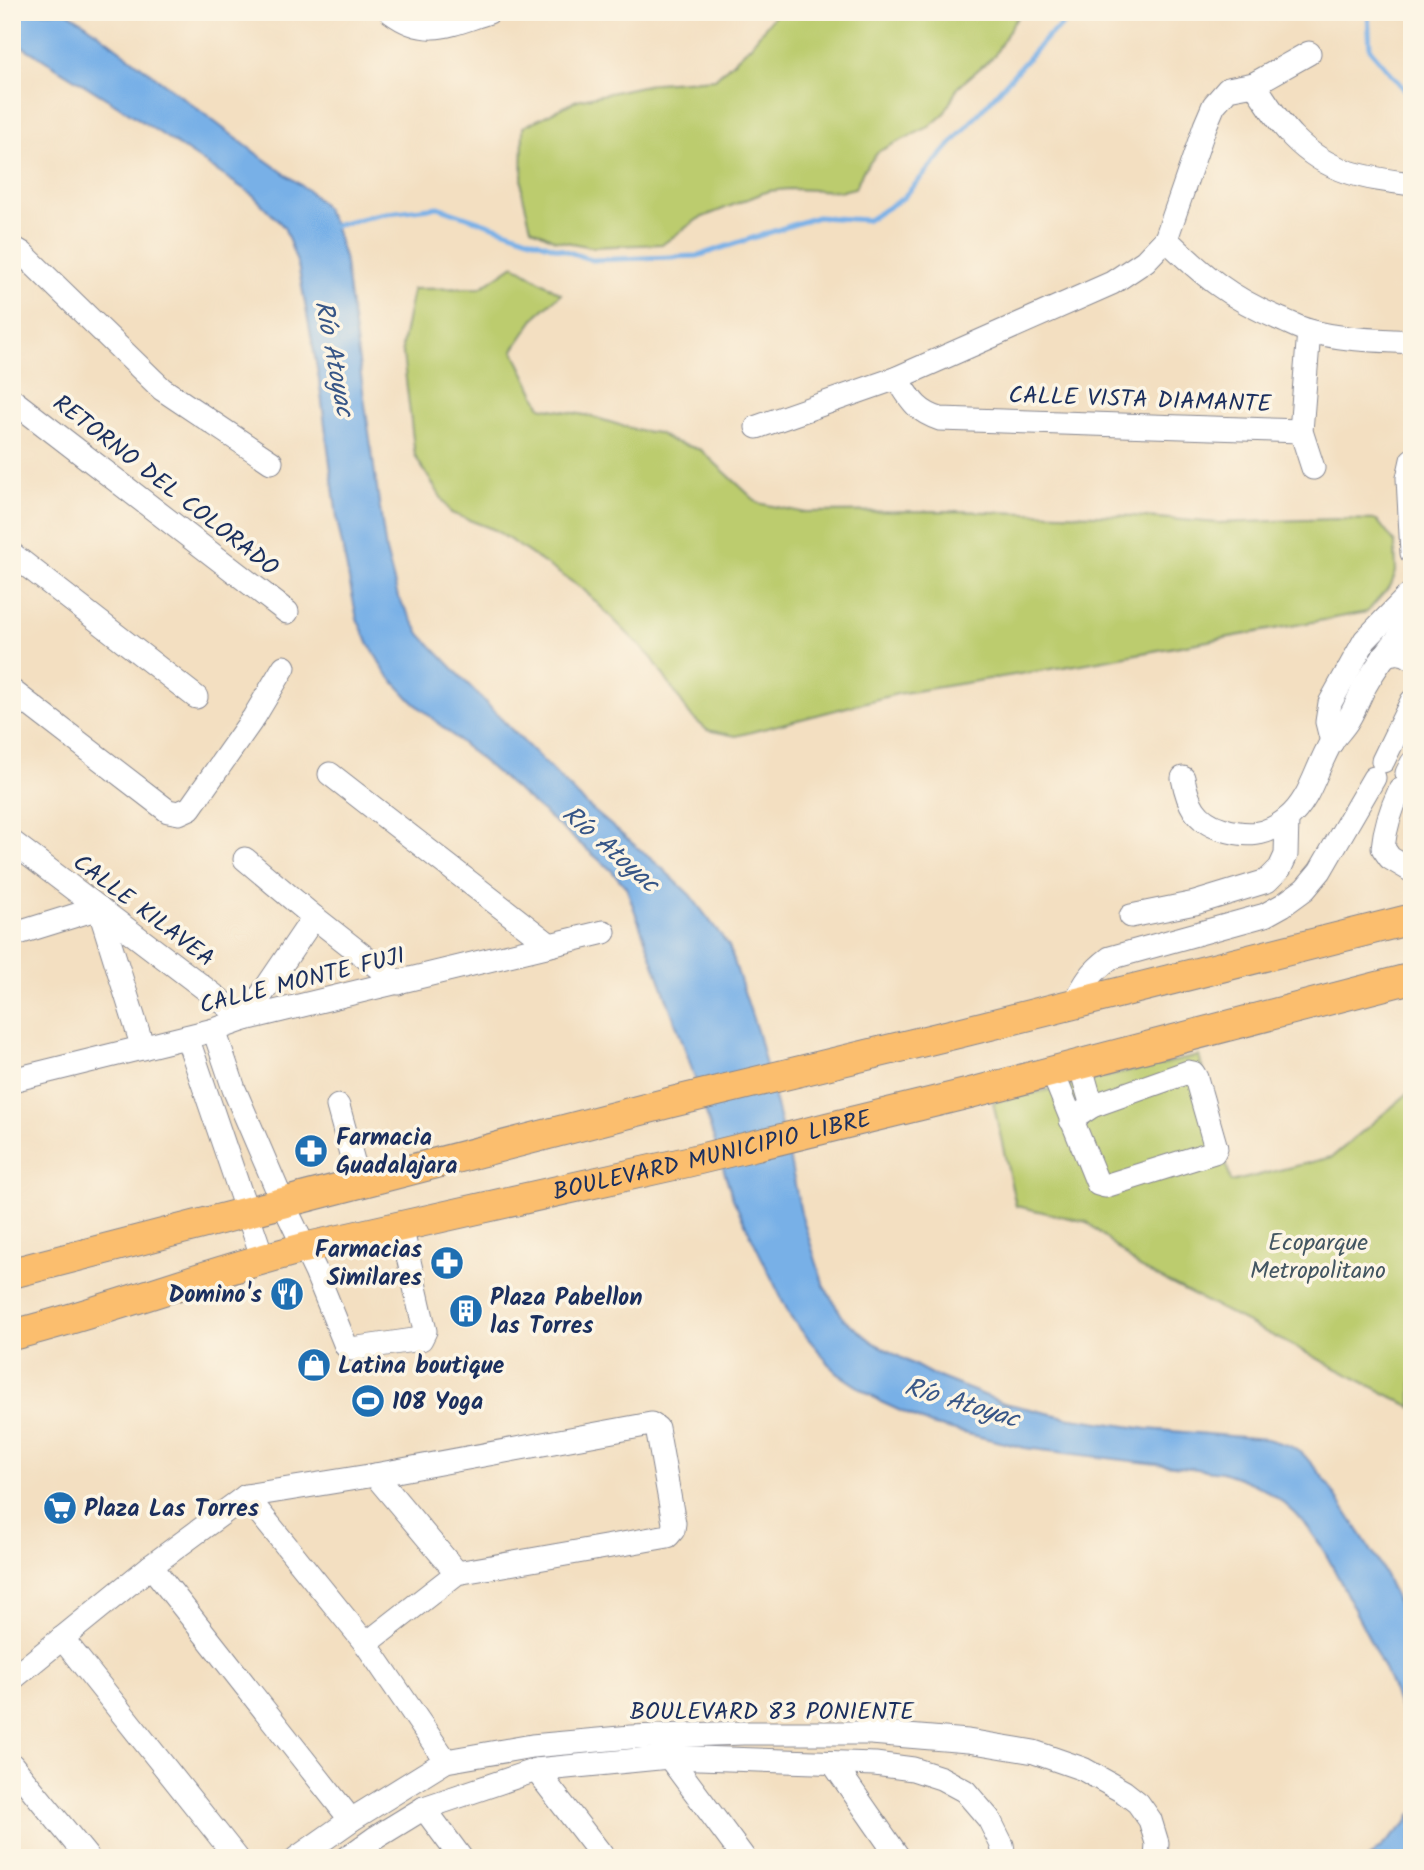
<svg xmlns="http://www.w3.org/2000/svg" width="1424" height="1870" viewBox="0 0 1424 1870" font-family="Kalam,sans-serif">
<rect width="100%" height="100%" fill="#fcf5e5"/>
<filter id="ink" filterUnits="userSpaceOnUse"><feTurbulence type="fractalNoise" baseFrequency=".0143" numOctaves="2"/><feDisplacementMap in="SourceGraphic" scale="14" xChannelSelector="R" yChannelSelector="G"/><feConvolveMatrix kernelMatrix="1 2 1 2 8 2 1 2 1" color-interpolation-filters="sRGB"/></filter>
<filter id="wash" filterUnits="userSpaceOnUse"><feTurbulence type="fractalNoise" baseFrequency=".00686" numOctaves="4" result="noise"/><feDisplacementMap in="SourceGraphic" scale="28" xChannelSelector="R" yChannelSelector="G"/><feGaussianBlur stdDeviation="1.57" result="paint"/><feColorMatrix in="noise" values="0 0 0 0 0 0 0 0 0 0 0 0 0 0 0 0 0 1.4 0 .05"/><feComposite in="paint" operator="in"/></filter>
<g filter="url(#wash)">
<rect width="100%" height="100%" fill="#f3dfc1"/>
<g fill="#bccc6e" stroke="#6c7e66" stroke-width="2">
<polygon points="777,12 1022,12 1012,25 994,56 958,87 944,114 929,127 879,151 863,171 855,188 842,191 789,189 768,191 698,219 663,244 592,247 555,240 531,228 522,192 523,127 577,100 656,83 715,79 751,45"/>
<polygon points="514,265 561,294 537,315 513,350 541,407 590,416 636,430 658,433 672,441 701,450 758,503 801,512 953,511 1133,516 1218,523 1335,519 1377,520 1395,543 1396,572 1391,585 1367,612 1082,664 897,694 736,736 707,730 690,715 652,658 584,590 495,530 451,513 415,456 402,346 413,289 480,288"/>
<polygon points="1199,1056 1231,1182 1332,1157 1412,1090 1412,1407 1140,1268 1087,1222 1016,1206 993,1102"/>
</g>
<g fill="#78b0e7" stroke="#4a70a2" stroke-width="2">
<path d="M12,12H67L86,24L257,154L309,191L324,206L334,225L344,257L386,551L398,597L421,635L510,728L587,805L663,869L690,895L729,946L758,1034L790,1161L801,1213L824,1286L844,1319L874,1343L931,1374L1004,1403L1065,1417L1147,1429L1267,1439L1290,1446L1304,1455L1324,1478L1380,1564L1412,1634V1766C1410,1756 1410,1744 1407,1734C1397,1689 1373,1647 1352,1605C1337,1575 1321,1539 1296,1514C1272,1491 1253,1482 1222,1472L1025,1448L931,1425L881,1402L837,1373L791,1318L733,1199L688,1057L626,887L611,870L412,701L385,672L368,642L357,619L338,525L319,379L298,265L284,227L253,195L128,112L12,40Z"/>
<polygon points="1412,1813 1412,1858 1369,1858 1407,1823"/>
</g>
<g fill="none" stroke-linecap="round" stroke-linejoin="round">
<g stroke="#78b0e7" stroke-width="5">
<polyline points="1368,12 1370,49 1404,89 1412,90"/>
<polyline points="329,227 380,214 438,207 592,260 697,256 817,217 868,220 903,198 1047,37 1079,12"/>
</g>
</g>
</g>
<g filter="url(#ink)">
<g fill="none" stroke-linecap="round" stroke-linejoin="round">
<g stroke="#878790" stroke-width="25">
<g id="minor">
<path d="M391,12C427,39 451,24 489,12"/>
<path d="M1254,84C1266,101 1278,122 1293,137C1328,173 1364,178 1412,184"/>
<path d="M1166,239C1204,276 1230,298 1280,319C1290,323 1300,329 1310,331C1342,340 1378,340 1412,342"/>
<polyline points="12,247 22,253 162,389 271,462"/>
<polyline points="1309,331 1301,431 1313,468"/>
<path d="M897,378C910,398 915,411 940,419L1301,431"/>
<polyline points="12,400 287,612"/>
<polyline points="757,427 897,378 1112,283 1145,261 1166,239 1205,126 1214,105 1228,89 1254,84 1309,53"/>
<polyline points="1412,460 1408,478 1412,553"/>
<polyline points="12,554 196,697"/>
<path d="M1384,656C1394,652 1402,651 1412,658"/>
<polyline points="12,691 168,811 179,813 190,808 254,717 284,667"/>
<polyline points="1332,742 1327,722 1330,703 1365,640 1408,596"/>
<polyline points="1383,761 1412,701"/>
<polyline points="1407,773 1412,763"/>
<polyline points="330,774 550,945"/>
<path d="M1183,778C1188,803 1195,821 1222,829C1247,837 1266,836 1287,819C1311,800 1316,767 1332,741C1337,734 1344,727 1348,720C1355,709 1359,697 1365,686C1378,663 1395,642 1412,621"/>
<path d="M1400,790C1391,809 1385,827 1383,848L1390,858L1412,871"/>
<polyline points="12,842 245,1019 314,917"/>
<polyline points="245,859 314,917 398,983"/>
<polyline points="99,908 143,1048"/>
<polyline points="1131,916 1195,903 1267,881 1280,868 1286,855 1287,819"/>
<polyline points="12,935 99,908"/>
<path d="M1074,1004C1085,983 1090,973 1110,958L1265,915L1283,905L1305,889L1320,871L1374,778"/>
<polyline points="214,1030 234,1089 283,1203 316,1272 346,1346 351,1349 421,1339 425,1331 401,1226"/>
<polyline points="187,1037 263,1259"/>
<polyline points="1080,1064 1092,1106"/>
<polyline points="1052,1071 1098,1184 1105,1186 1214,1152 1216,1148 1196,1078 1193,1073 1188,1072 1092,1106 1071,1120"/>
<polyline points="12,1080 214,1030 245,1019 604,932"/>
<polyline points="338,1106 359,1183"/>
<polyline points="375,1475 457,1573"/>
<polyline points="246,1496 366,1644 446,1761"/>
<polyline points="151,1566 351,1820"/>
<polyline points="62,1638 237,1858"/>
<polyline points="12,1679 151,1566 246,1496 375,1475 651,1424 657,1428 674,1523 673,1530 668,1536 457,1573 366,1644"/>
<polyline points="669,1757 744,1858"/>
<polyline points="833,1763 899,1858"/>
<polyline points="12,1765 88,1858"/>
<polyline points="536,1770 604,1858"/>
<polyline points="424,1808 461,1858"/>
<polyline points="297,1858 351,1820 446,1761 532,1746 631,1737 743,1733 871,1733 968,1741 1034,1752 1083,1769 1124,1792 1138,1803 1150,1820 1157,1843 1156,1858"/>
<polyline points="347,1858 375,1838 424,1808 536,1770 669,1757 875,1764 913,1769 941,1778 965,1791 989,1819 1002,1845 1004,1858"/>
</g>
</g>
<g stroke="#878790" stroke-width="32">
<g id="major">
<polyline points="12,1273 672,1102 958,1033 1412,919"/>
<path id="s1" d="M12,1335C111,1310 206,1273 304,1248L687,1162L970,1093L1412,978"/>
</g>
</g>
<use href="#minor" stroke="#fff" stroke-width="23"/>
<use href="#major" stroke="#fbbe6e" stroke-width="30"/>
</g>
</g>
<defs>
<g id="pharmacy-disc" transform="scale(1.75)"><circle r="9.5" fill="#1f6fb2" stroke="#fcf5e5"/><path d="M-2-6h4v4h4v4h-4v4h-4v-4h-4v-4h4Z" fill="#fff"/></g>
<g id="restaurant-disc" transform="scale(1.75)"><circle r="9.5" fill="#1f6fb2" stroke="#fcf5e5"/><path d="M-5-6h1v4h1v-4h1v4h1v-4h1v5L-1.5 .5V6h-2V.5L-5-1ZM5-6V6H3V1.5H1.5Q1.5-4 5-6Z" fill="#fff"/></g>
<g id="building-disc" transform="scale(1.75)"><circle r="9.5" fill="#1f6fb2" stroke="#fcf5e5"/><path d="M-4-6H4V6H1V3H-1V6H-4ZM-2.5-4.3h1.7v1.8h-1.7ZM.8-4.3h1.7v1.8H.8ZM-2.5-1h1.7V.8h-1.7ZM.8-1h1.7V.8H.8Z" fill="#fff"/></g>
<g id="shop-disc" transform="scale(1.75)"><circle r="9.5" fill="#1f6fb2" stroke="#fcf5e5"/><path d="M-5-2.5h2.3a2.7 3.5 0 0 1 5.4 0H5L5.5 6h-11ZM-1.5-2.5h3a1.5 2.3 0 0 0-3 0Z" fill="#fff"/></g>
<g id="stadium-disc" transform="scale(1.75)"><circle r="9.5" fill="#1f6fb2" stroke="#fcf5e5"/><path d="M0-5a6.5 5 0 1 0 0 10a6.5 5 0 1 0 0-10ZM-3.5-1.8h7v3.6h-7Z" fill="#fff"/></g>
<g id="supermarket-disc" transform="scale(1.75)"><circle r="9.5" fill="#1f6fb2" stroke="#fcf5e5"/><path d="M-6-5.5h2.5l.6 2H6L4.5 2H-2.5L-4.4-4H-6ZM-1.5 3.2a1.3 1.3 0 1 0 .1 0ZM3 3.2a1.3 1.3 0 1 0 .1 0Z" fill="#fff"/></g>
</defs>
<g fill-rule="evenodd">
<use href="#pharmacy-disc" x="311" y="1151"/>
<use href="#pharmacy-disc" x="447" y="1263"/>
<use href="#restaurant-disc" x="287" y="1294"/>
<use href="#building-disc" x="466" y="1311"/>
<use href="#shop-disc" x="314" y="1365"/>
<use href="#stadium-disc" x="368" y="1401"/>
<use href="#supermarket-disc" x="60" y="1508"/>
</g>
<g text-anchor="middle" stroke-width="7" stroke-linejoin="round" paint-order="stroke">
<g font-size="24" fill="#1b2f5e" stroke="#fcf5e5">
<text transform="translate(1140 399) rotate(2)" y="8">CALLE VISTA DIAMANTE</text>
<text transform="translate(166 485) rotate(38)" y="8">RETORNO DEL COLORADO</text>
<text transform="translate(144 910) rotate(37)" y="8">CALLE KILAVEA</text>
<text transform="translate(302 980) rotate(-14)" y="8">CALLE MONTE FUJI</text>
<text dy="8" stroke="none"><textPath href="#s1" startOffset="723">BOULEVARD MUNICIPIO LIBRE</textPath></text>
<text x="772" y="1719">BOULEVARD 83 PONIENTE</text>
</g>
<g font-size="24" font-weight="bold" fill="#1b2f5e" stroke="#fcf5e5" text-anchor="start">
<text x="336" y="1145">Farmacia<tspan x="336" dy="28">Guadalajara</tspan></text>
<text x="422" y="1257" text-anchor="end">Farmacias<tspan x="422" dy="28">Similares</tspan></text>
<text x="262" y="1302" text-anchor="end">Domino's</text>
<text x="490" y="1305">Plaza Pabellon<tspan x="490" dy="28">las Torres</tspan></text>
<text x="338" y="1373">Latina boutique</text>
<text x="392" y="1409">108 Yoga</text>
<text x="84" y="1516">Plaza Las Torres</text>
</g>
<g font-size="24" fill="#435662" stroke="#fcf5e5">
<text x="1318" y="1250">Ecoparque<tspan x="1318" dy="28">Metropolitano</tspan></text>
</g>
<g font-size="26" font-style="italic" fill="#375687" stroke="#fcf5e5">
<text transform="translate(335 358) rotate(79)" y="9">Río Atoyac</text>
<text transform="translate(611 848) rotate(41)" y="9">Río Atoyac</text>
<text transform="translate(962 1402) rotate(17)" y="9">Río Atoyac</text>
</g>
</g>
<rect width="1424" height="1870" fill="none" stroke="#fcf5e5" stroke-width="42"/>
</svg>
